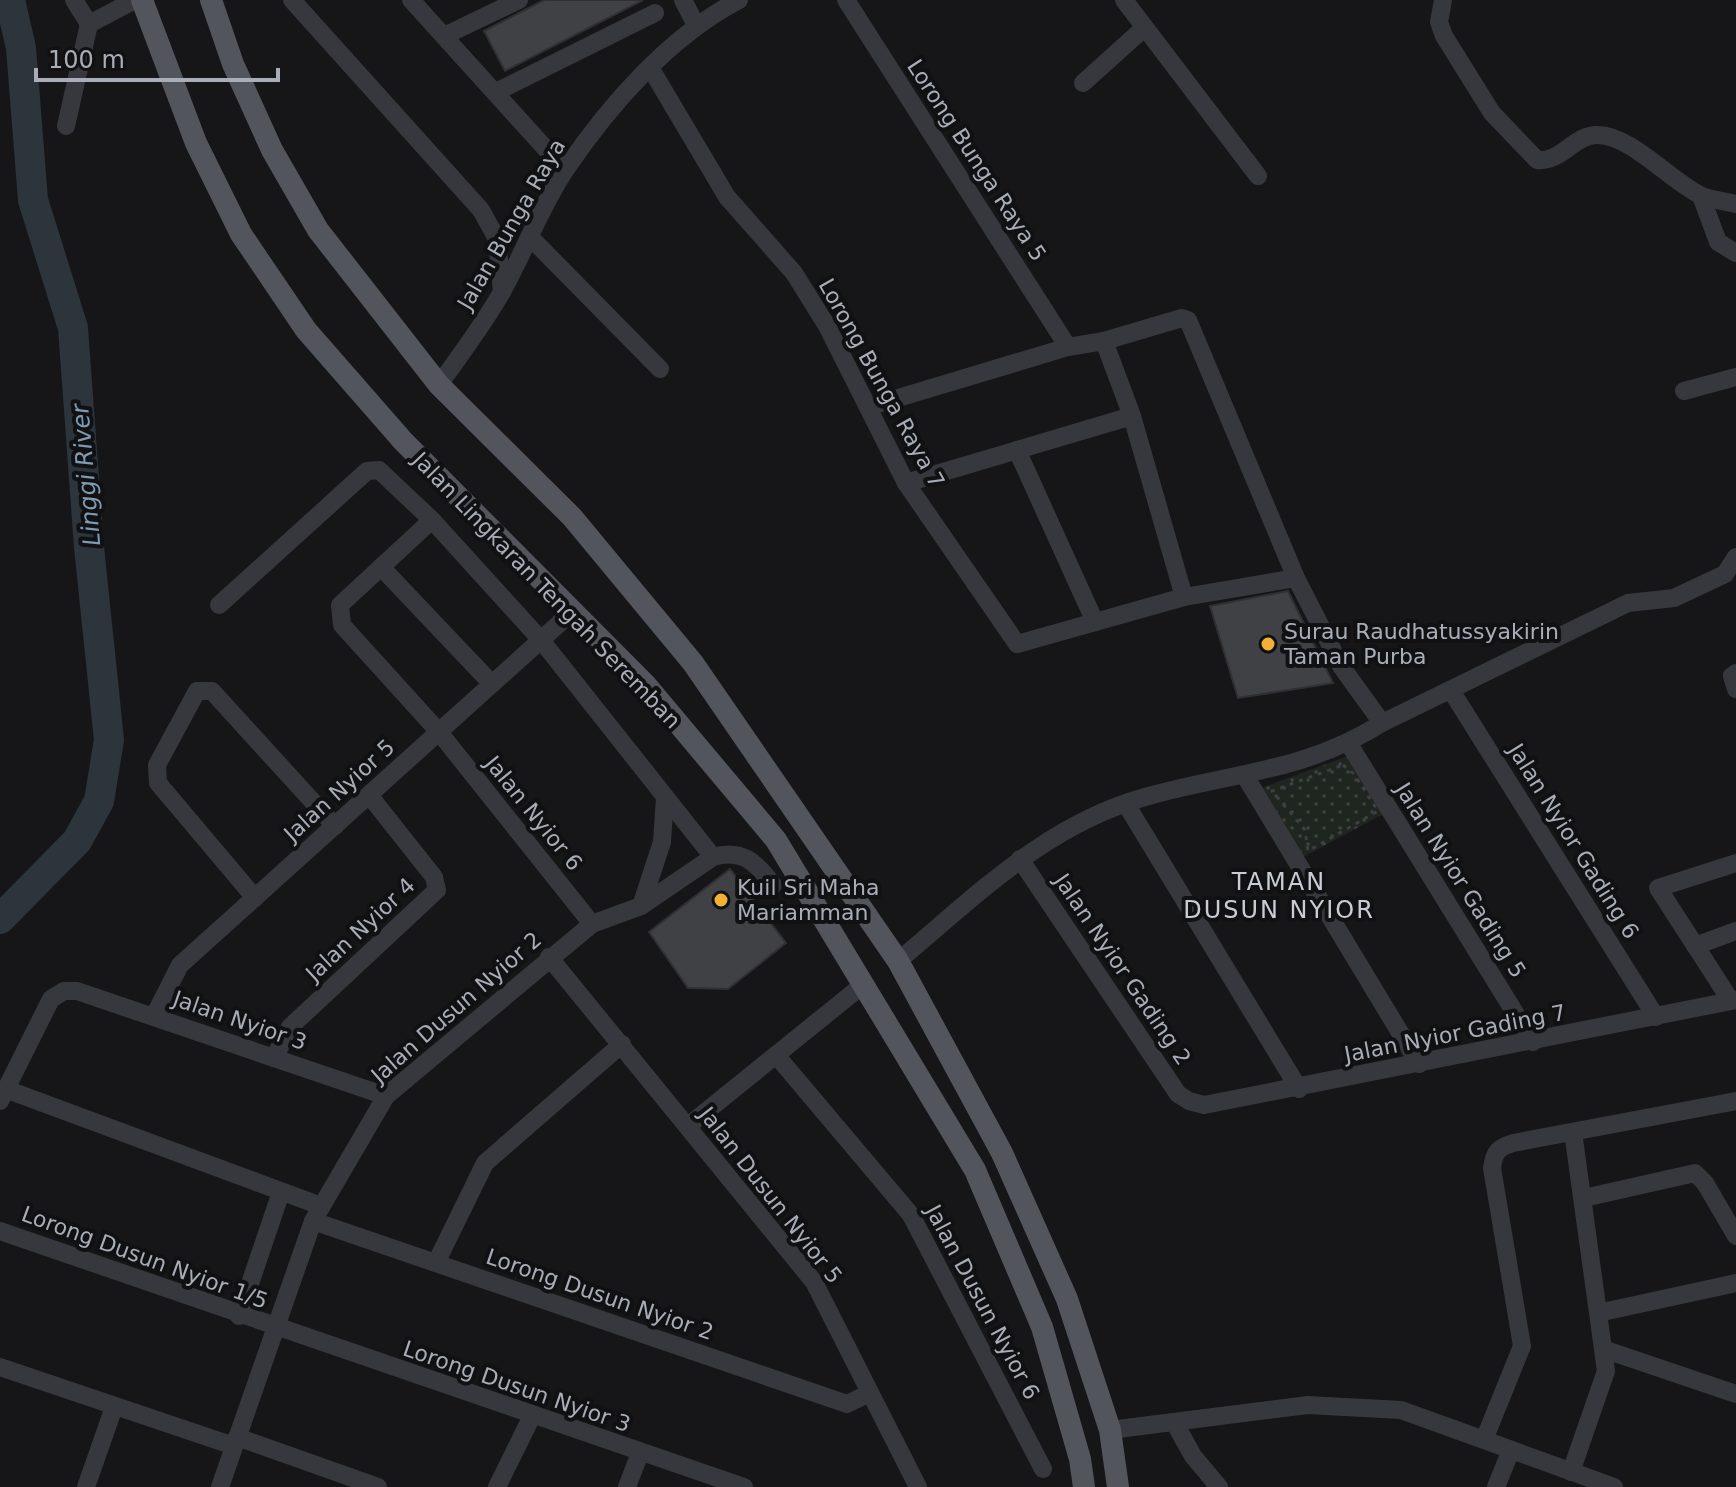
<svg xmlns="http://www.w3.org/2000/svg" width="1736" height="1487" viewBox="0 0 1736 1487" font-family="'DejaVu Sans',sans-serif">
<defs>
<pattern id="park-dots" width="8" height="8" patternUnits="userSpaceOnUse" patternTransform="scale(2)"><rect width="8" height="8" fill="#1e261f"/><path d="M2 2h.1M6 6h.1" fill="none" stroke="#3c433d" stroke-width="1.8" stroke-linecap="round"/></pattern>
</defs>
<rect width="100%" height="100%" fill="#161618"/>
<polygon fill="url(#park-dots)" points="1351,755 1385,813 1303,857 1261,788"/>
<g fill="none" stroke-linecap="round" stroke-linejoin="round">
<polyline stroke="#2c353c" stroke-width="30" points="0,919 77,841 99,801 109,740 89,547 73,328 33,200 21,48 10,0"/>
</g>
<g fill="#404145" stroke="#303034" stroke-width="2">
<polygon points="544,0 643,0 505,71 484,31"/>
<polygon points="1288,591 1333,683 1238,698 1210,606"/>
<polygon points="730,869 786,943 728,989 688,988 649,932"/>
</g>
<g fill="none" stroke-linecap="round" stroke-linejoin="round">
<polygon stroke="#3d3f44" stroke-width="3" stroke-dasharray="4 6" stroke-linecap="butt" points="1343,765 1354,774 1378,811 1308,851 1305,830 1272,791"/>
<g stroke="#37383d" stroke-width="18">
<polyline points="74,0 89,24"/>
<polyline points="292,0 481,210 497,239 502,292"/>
<polyline points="411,0 565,170"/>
<polyline points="683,0 696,25"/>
<polyline points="846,0 1068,347"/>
<polyline points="1124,0 1258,176"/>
<path d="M1443,0L1439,22L1444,36L1492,113L1537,160C1562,163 1574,134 1598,135C1630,135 1671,181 1700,195C1710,200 1725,201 1736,204"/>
<polyline points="444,36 519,0"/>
<polyline points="651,69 727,197 794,273 827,326 906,483 1017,644 1184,597 1296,578"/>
<polyline points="1083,83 1143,29"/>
<polyline points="496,92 655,13"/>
<polyline points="66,126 89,24 135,0"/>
<polyline points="1701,196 1718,242 1736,253"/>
<polyline points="530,237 660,369"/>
<polyline points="1104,341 1132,416 1184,597"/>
<path d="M439,385C461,353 486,322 504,288C525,250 541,206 566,169C610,104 670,36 739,0"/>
<polyline points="1684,391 1736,377"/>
<polyline points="868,407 1068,347 1104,341 1182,318 1188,320 1296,578 1341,666 1382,723"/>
<polyline points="1017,450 1095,622"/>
<polyline points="906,483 1132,416"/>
<polyline points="432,520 340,605 342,625 439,732 592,924"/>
<polyline points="381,567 492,684"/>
<polyline points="219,605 367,471 379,470 432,520 541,640 713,857"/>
<polyline points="1736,673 1732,676 1736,689"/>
<polyline points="1452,692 1656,1017"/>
<polyline points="1349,744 1533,1042"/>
<polyline points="1245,776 1419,1064"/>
<polyline points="1126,804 1299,1089"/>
<polyline points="1020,859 1178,1094 1189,1101 1204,1105 1736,1000"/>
<polyline points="255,898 158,783 157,765 197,691 212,691 335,826"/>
<polyline points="641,906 662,842 665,797"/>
<polyline points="1695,946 1736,931"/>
<polyline points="549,957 814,1282 918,1487"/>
<path d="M898,961C975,897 1045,825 1145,797C1229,773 1305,772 1382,723L1628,603L1674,598L1725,574L1736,557"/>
<polyline points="1731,1001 1658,888 1736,863"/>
<polyline points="154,1016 180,965 573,611"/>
<polyline points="776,1055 911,1215 1043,1469"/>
<polyline points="274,1058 290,1027 437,890 434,877 369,795"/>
<polyline points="8,1090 321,1206"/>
<polyline points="0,1101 51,999 64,991 77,991 386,1096"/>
<polyline points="688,1126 864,984"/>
<polyline points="1584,1198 1695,1173 1705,1183 1736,1236"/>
<polyline points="313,1221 847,1404 870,1393"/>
<polyline points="0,1231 744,1487"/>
<polyline points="436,1263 485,1163 622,1044"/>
<polyline points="1598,1313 1736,1283"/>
<polyline points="239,1316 281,1192"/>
<polyline points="1603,1349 1736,1394"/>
<polyline points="0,1367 234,1446"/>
<polyline points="1174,1422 1193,1456 1219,1487"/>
<polyline points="1110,1430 1308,1405 1401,1410 1614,1487"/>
<polyline points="237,1437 378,1487"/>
<path d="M1484,1440L1522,1346L1492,1168C1494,1153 1497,1148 1513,1143L1736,1101"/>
<polyline points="1571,1472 1606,1371 1573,1132"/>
<polyline points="86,1487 114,1407"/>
<path d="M220,1487L313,1221L386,1096L592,924L641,906L713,857C742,848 757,863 773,885"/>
<polyline points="497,1487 532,1416"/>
<polyline points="627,1487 640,1453"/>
<polyline points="1496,1487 1511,1450"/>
</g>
<g stroke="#53555c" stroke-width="22">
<polyline points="142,0 196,143 241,234 306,330 403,441 646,685 776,840 975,1170 1042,1327 1080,1459 1084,1487"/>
<polyline points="211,0 233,64 272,150 318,230 439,385 572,517 693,663 898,961 1002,1153 1067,1299 1110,1430 1118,1487"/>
</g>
</g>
<g fill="#f2b134" stroke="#111113" stroke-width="3">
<circle cx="1268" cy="644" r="8"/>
<circle cx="721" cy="900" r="8"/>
</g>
<g text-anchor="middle" stroke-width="8" stroke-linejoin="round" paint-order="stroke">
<g font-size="22" fill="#a8adb8" stroke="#111113">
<text transform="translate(977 160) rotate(57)" y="8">Lorong Bunga Raya 5</text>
<text transform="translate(511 224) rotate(-60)" y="8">Jalan Bunga Raya</text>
<text transform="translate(882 383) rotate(61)" y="8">Lorong Bunga Raya 7</text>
<text transform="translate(547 590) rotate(46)" y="8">Jalan Lingkaran Tengah Seremban</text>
<text transform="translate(339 790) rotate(-42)" y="8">Jalan Nyior 5</text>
<text transform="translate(534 813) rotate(51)" y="8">Jalan Nyior 6</text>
<text transform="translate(1574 841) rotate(58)" y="8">Jalan Nyior Gading 6</text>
<text transform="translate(1461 880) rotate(58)" y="8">Jalan Nyior Gading 5</text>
<text transform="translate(360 929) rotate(-43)" y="8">Jalan Nyior 4</text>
<text transform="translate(1123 969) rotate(56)" y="8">Jalan Nyior Gading 2</text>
<text transform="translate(456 1007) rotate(-41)" y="8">Jalan Dusun Nyior 2</text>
<text transform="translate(240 1020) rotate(19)" y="8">Jalan Nyior 3</text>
<text transform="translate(1455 1033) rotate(-11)" y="8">Jalan Nyior Gading 7</text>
<text transform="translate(771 1195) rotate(52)" y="8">Jalan Dusun Nyior 5</text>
<text transform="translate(145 1257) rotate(20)" y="8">Lorong Dusun Nyior 1/5</text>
<text transform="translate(600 1294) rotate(19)" y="8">Lorong Dusun Nyior 2</text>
<text transform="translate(983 1302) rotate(62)" y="8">Jalan Dusun Nyior 6</text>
<text transform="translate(517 1386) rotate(19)" y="8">Lorong Dusun Nyior 3</text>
</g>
<g font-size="22" fill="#a8adb8" stroke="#111113" text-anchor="start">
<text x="1284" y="639">Surau Raudhatussyakirin<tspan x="1284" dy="25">Taman Purba</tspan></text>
<text x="737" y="895">Kuil Sri Maha<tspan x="737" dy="25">Mariamman</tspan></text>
</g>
<g font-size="24" font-style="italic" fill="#7f9bb3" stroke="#111113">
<text transform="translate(86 475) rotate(-95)" y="8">Linggi River</text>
</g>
<g font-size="24" letter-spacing="2" fill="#c9ccd4" stroke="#111113">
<text x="1279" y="890">TAMAN<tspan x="1279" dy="28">DUSUN NYIOR</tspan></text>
</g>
</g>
<path d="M36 68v12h242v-12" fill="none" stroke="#a8adb8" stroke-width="4"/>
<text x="48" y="68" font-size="24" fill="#a8adb8" stroke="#111113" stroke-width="6" paint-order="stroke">100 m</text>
</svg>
